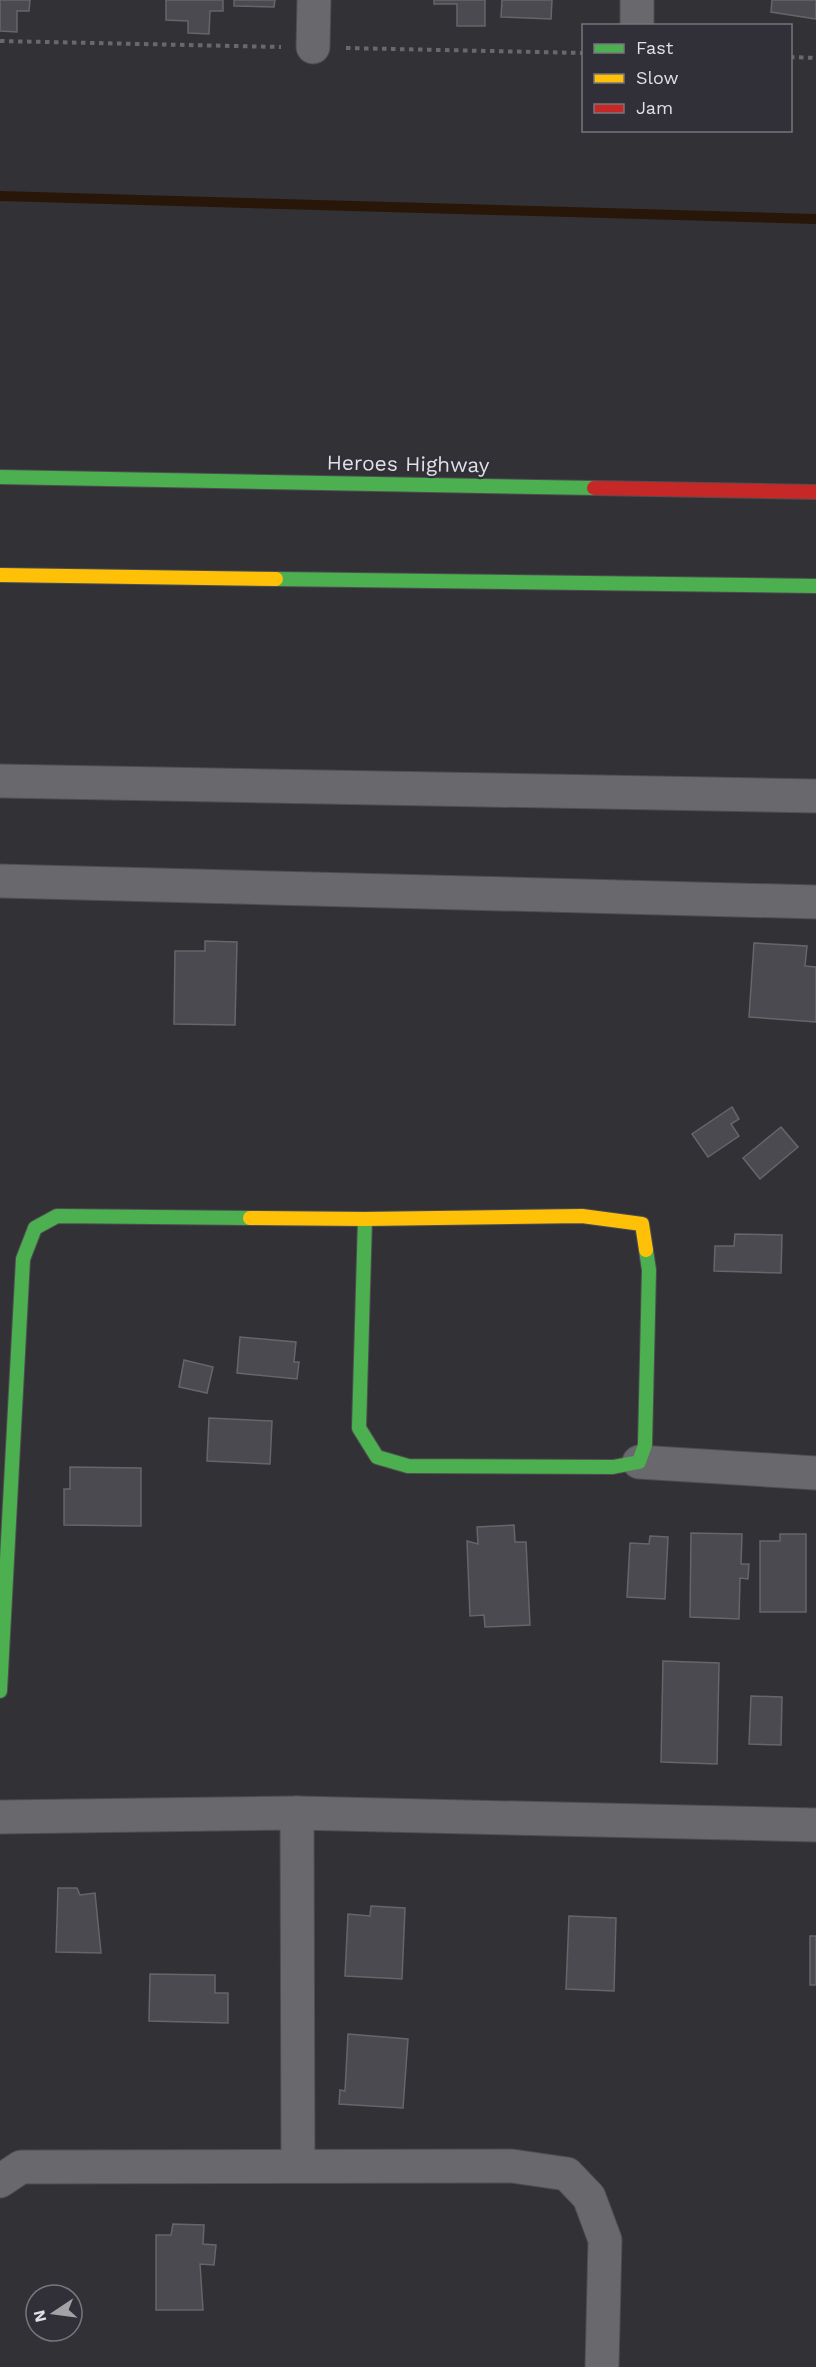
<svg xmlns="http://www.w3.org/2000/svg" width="816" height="2367" viewBox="0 0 816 2367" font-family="'Work Sans',sans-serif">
<rect width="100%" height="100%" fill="#323236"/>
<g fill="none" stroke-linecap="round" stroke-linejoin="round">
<polyline stroke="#281708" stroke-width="10" points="0,196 816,219"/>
</g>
<g fill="#4b4a51" stroke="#666569" stroke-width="1.5">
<polygon points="0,0 30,0 29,11 17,11 17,32 0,31"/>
<polygon points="166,0 223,0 223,11 210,11 209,34 188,33 188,21 166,20"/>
<polygon points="234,0 275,0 274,7 234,6"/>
<polygon points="434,0 485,0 485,26 457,26 457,4 434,4"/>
<polygon points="502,0 552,0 551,19 501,17"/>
<polygon points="772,0 816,0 816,19 771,12"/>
<polygon points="205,941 237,942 235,1025 174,1024 175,951 205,951"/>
<polygon points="754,943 807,946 805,966 816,967 816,1022 749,1017"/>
<polygon points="732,1107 739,1119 731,1124 739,1136 708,1157 692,1134"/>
<polygon points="781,1127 798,1147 760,1179 743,1158"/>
<polygon points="735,1234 782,1235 781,1273 714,1271 715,1246 734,1246"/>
<polygon points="240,1337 296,1342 294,1362 299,1362 297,1379 237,1373"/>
<polygon points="184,1360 213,1367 207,1393 179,1387"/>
<polygon points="209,1418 272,1421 270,1464 207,1461"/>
<polygon points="70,1467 141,1468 141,1526 64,1525 64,1489 70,1489"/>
<polygon points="514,1525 515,1542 526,1542 530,1625 485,1627 484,1615 470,1616 467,1541 478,1544 477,1527"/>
<polygon points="691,1533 742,1534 741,1564 749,1564 748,1579 740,1578 739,1619 690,1617"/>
<polygon points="780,1534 806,1534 806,1612 760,1612 760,1541 780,1541"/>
<polygon points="650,1536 668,1537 665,1599 627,1597 630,1543 649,1544"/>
<polygon points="663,1661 719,1663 717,1764 661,1762"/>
<polygon points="751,1696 782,1697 781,1745 749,1744"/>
<polygon points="58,1888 77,1888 80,1895 95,1893 101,1953 56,1952"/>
<polygon points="371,1906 405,1908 402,1979 345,1976 348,1914 370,1916"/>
<polygon points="569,1916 616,1918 614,1991 566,1989"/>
<rect x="810" y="1936" width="6" height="49"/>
<polygon points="150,1974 215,1975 215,1993 228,1993 228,2023 149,2021"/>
<polygon points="348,2034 408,2039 403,2108 339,2104 340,2090 345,2091"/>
<polygon points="173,2224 204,2225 203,2244 216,2245 214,2265 200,2264 203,2310 156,2310 156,2235 171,2235"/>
</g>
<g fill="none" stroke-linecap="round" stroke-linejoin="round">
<g stroke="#4e4e51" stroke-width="35">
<g id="street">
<polyline points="637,26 637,0"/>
<polyline points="313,47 314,0"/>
<polyline points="0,781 816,796"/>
<polyline points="0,881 816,902"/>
<polyline points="639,1462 816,1473"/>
<polyline points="297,1813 298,2166"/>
<polyline points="0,1817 297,1813 816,1825"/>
<polyline points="0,2181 21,2167 512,2166 567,2174 589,2197 605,2240 602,2367"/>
</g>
</g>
<g stroke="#4e4e51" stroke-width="16">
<g id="fast">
<polyline points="0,477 594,488"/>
<polyline points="276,579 816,586"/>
<polyline points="365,1219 359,1428 377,1457 408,1466 613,1467 639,1462 645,1445 649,1270 646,1250"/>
<polyline points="0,1691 23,1259 35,1228 57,1216 250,1218"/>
</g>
</g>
<g stroke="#4e4e51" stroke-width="16">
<g id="slow">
<polyline points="0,575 276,579"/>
<polyline points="250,1218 365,1219 582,1216 642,1224 646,1250"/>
</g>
</g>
<g stroke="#4e4e51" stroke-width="16">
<polyline id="jam" points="594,488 816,492"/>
</g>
<g stroke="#69696c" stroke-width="4" stroke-dasharray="4.5 4.5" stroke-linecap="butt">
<polyline points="0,41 281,47"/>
<polyline points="346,48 584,53"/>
<polyline points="790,57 816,58"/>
</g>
<use href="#street" stroke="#69696d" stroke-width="33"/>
<use href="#fast" stroke="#4caf50" stroke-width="14"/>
<use href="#slow" stroke="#ffc107" stroke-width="14"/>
<use href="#jam" stroke="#c62828" stroke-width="14"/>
</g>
<g text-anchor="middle" stroke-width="5" stroke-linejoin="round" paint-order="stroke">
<g font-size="21" fill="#dfdfe4" stroke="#313038">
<text transform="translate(408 464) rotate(1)" y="7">Heroes Highway</text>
</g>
</g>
<rect x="582" y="24" width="210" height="108" fill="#313038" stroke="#77767d" stroke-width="1.5"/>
<rect x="594" y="44" width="30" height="9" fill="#4caf50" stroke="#77767d" stroke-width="1.5"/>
<text x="636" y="54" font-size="18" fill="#dfdfe4">Fast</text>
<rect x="594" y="74" width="30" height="9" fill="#ffc107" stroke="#77767d" stroke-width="1.5"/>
<text x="636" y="84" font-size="18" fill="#dfdfe4">Slow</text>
<rect x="594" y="104" width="30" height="9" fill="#c62828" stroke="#77767d" stroke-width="1.5"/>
<text x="636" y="114" font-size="18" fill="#dfdfe4">Jam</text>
<g transform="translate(54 2313) rotate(257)"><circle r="28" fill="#313038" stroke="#77767d" stroke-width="1.5"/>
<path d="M0-4.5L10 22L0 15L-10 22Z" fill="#a2a2a7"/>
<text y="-9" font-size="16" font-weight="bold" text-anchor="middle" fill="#dfdfe4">N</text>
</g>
</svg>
